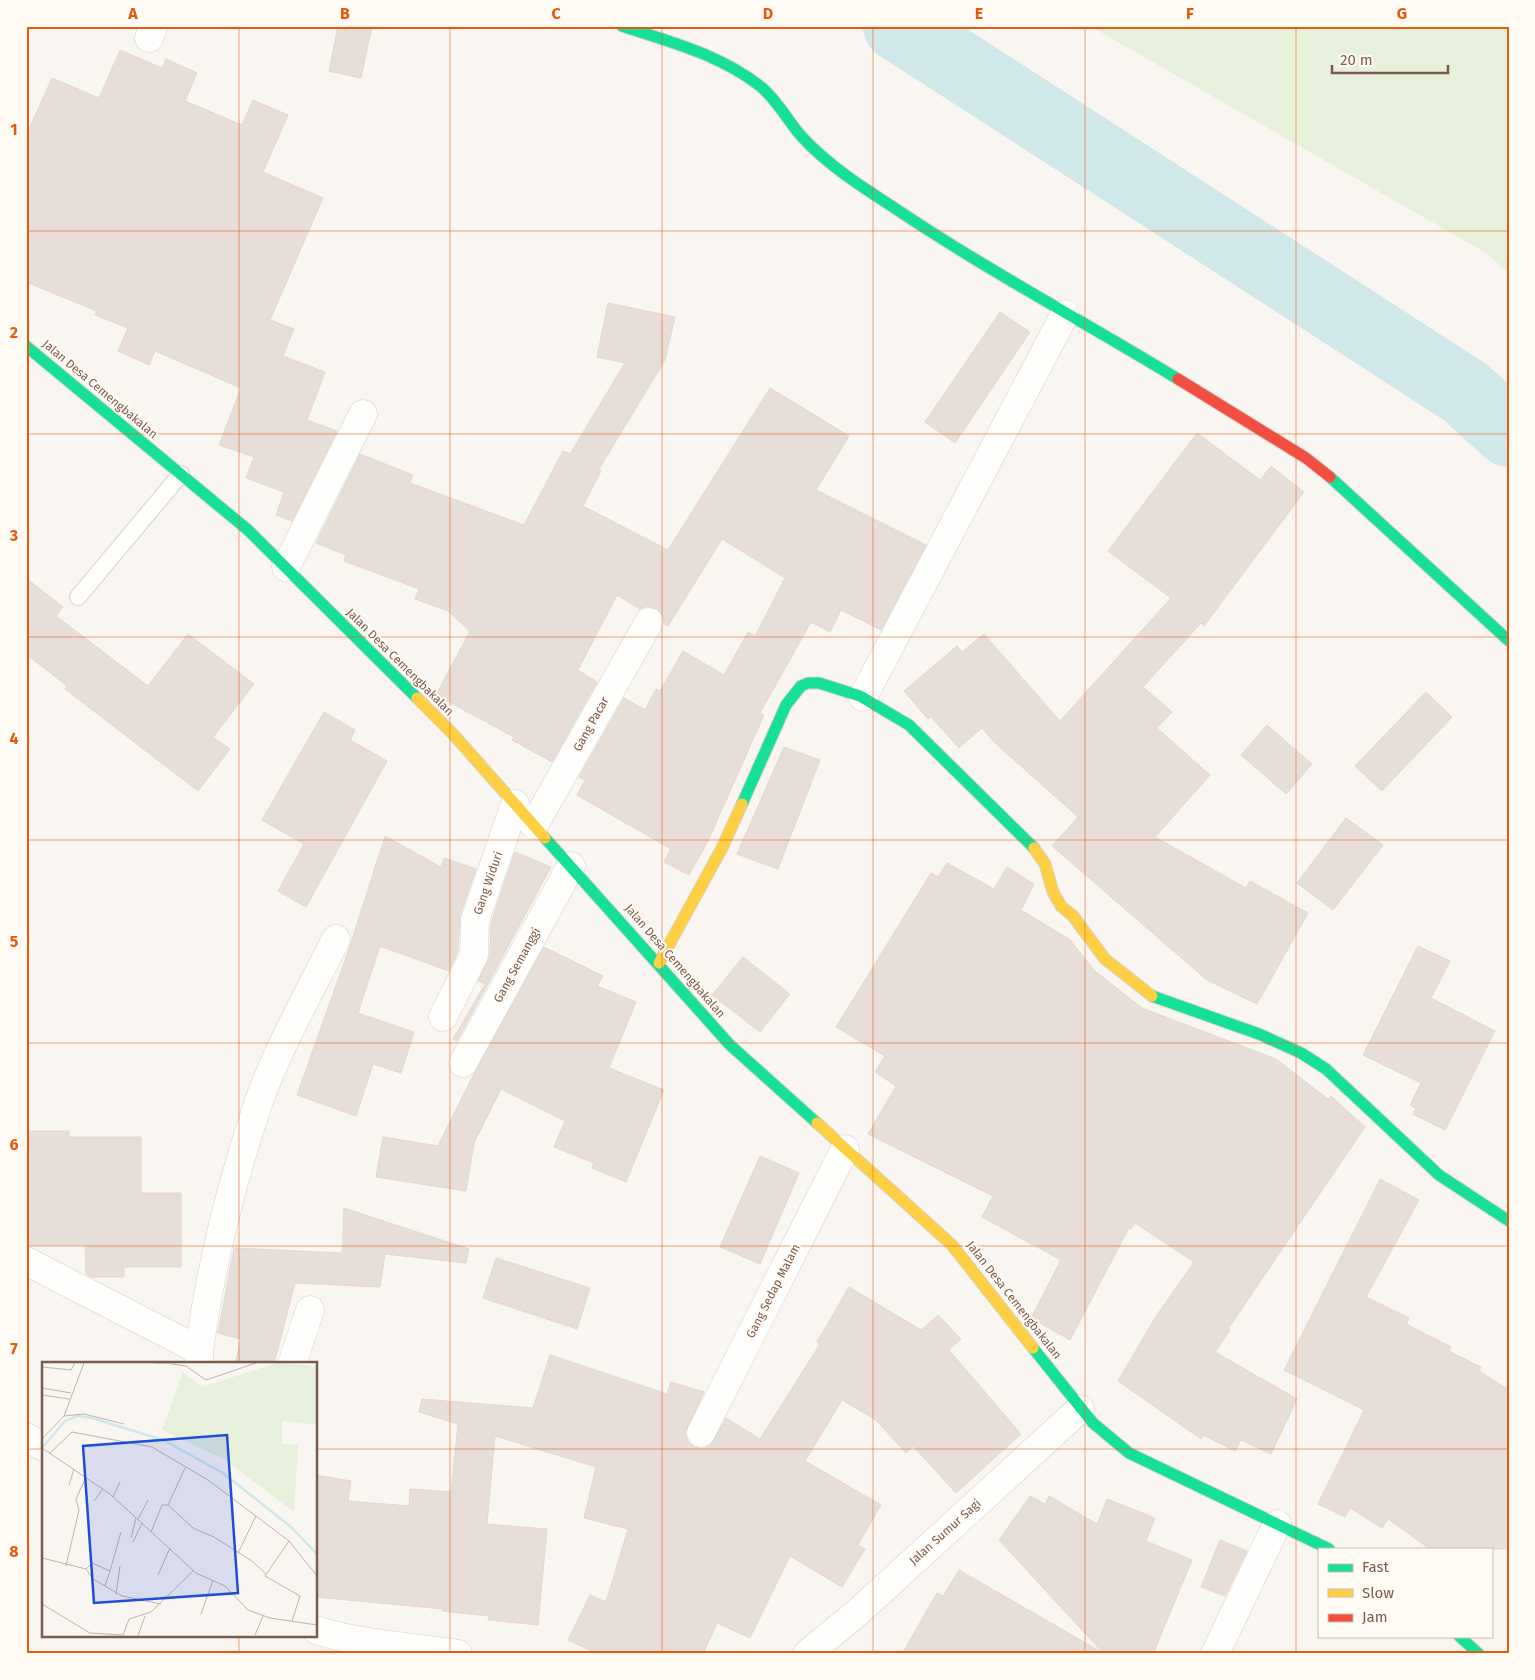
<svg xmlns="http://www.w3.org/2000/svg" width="1535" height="1680" viewBox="0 0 1535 1680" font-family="'Fira Sans',sans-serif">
<rect width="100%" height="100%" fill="#f9f5f0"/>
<polygon fill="#e7f0db" points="1090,26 1509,26 1509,273 1486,253"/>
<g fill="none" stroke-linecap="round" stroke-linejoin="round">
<polyline stroke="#d0e8ea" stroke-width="70" points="898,26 1465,392 1509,432"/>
</g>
<g fill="#e6ded7" stroke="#e2d8d2">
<polygon points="338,26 372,26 361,78 329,71"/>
<polygon points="120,50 162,68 166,59 197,73 185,101 242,125 253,100 288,115 263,172 323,198 270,320 294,329 283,356 325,372 307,420 337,431 292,521 276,515 284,492 246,478 254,457 219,445 241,388 155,351 149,365 118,351 128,328 95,315 97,311 26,282 26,136 52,78 99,98"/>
<polygon points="608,303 675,317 665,360 599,469 601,471 583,506 668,550 770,388 849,436 816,490 926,545 881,630 841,610 830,632 811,622 760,713 764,715 708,841 689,875 664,862 671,849 577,795 585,780 579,777 624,698 645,710 656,689 660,691 683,651 724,675 748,632 755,636 785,578 722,539 668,626 664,624 663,615 657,609 648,606 640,609 617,595 578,670 597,682 552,762 512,740 514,737 436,695 470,631 448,611 415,599 419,589 344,561 346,555 316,543 360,454 413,475 410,483 524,525 563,451 570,454 625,363 597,357"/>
<polygon points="1000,312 1030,332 955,443 925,422"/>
<polygon points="1197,433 1260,480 1271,466 1304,492 1204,626 1201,623 1143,687 1172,712 1157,728 1210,775 1155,837 1246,888 1250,881 1308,913 1257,1004 1207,980 1052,846 1078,817 994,742 982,728 959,748 931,717 928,719 904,691 957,646 962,652 984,634 1060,721 1171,598 1108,551"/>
<polygon points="26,578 63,607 56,616 148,686 188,634 254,684 213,737 230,749 198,791 65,689 67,686 26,654"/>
<polygon points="1426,692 1452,717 1382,791 1355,766"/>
<polygon points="324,712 355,730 350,740 387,761 306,907 278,891 304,844 262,820"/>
<polygon points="1267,725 1312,764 1286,794 1241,755"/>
<polygon points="784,747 820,760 778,869 737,854"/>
<polygon points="1346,818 1383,845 1333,910 1297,883"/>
<polygon points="385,836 441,867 444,858 476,869 460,915 458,951 449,971 380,946 358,1013 414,1032 401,1073 373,1064 356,1116 297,1095 350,946"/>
<polygon points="515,852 551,867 457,1041 453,1039 485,984 478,981 490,956 491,923"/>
<polygon points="947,863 994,889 1007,867 1034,884 1021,910 1069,939 1095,971 1142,1008 1276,1059 1328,1099 1331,1096 1365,1127 1228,1329 1230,1330 1215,1352 1297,1399 1271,1454 1241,1440 1235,1451 1203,1435 1201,1439 1118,1381 1155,1318 1194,1262 1135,1223 1131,1229 1129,1228 1070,1340 1031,1318 1061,1260 982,1217 993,1196 868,1134 896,1086 875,1072 885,1056 836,1027 931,873 938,877"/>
<polygon points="1418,946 1450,961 1431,998 1495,1031 1445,1130 1413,1114 1416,1109 1410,1105 1421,1083 1363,1055"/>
<polygon points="544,947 603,976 597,986 636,1002 609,1068 664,1090 626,1182 592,1168 594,1163 554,1147 565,1121 501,1089 474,1143 466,1191 376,1177 383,1137 438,1146 475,1072"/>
<polygon points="743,957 790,994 760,1032 712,995"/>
<polygon points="26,1131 69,1131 69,1137 141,1137 141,1193 181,1193 181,1267 124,1267 124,1277 91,1277 86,1274 85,1245 26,1245"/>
<polygon points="760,1156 799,1173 760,1264 720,1247"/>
<polygon points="1380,1179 1419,1200 1366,1297 1409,1318 1406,1324 1451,1347 1449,1351 1481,1367 1479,1371 1509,1390 1509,1549 1430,1549 1388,1519 1382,1528 1350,1508 1345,1517 1318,1504 1364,1410 1284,1370"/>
<polygon points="344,1208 469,1249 466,1263 385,1254 380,1287 295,1283 274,1364 235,1364 241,1339 218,1333 234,1248 342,1253"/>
<polygon points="496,1258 590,1288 577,1329 483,1298"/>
<polygon points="849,1287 921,1330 938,1315 961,1339 949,1350 1021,1434 956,1493 913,1446 906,1453 876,1420 842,1400 805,1461 881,1505 858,1545 865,1549 842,1587 790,1556 750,1638 717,1623 703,1654 598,1654 568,1640 590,1595 606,1602 628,1529 584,1518 596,1467 495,1436 487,1524 547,1529 538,1625 488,1620 489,1616 442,1611 443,1609 316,1597 316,1475 351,1481 348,1501 409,1506 410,1489 451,1492 458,1424 419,1412 422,1399 533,1408 550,1355 667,1394 671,1382 704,1392 685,1433 688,1442 694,1447 702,1449 710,1446 726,1418 760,1439 820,1344 817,1342"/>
<polygon points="1030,1496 1045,1504 1049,1496 1097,1524 1107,1499 1155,1518 1146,1541 1192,1560 1153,1654 902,1654 937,1593 943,1596 959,1570 1103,1653 999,1540"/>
<polygon points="1220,1540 1247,1551 1225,1596 1201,1587"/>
</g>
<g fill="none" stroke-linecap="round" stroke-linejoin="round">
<g stroke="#d7d1cb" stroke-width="18">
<polyline id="lane" points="78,597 181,474"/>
</g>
<g stroke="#d7d1cb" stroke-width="29">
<g id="street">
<polyline points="149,38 153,26"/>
<polyline points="286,567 363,414"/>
<polyline points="863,697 1065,314"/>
<polyline points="534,825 649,622"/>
<polyline points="443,1017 474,955 475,920 515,804"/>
<polyline points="463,1063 571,866"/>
<polyline points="26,1261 191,1346 199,1352 199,1364"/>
<path d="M199,1352C210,1269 232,1181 259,1101C279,1045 310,992 336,939"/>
<polyline points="292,1364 310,1310"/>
<polyline points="701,1433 845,1149"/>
<polyline points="26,1437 44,1447"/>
<path d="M316,1630C362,1645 410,1646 458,1654"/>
<polyline points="807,1654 858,1612 1080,1409"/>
<polyline points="1215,1654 1277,1524"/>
</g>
</g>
<g stroke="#d9d2cb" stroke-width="13">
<g id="fast">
<path d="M622,26C670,42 719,54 760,86C777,99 788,122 803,138C828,165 862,187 893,207C985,269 1083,321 1178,379"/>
<polyline points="26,346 248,530 417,698"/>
<polyline points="1330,477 1509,641"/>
<polyline points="742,804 786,705 801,686 808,683 819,683 860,696 909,725 1034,848"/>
<polyline points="545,838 730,1045 817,1123"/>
<polyline points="1152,996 1259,1034 1301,1053 1326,1069 1439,1175 1509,1221"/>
<polyline points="1033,1348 1093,1423 1129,1453 1329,1549"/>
<polyline points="1459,1636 1479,1654"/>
</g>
</g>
<g stroke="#d9d2cb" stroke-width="13">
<g id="slow">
<polyline points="417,698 453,734 545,838"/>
<polyline points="1034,848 1045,864 1053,892 1061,906 1073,916 1105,959 1152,996"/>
<polyline points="659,963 722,848 742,804"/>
<polyline points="817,1123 952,1245 1033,1348"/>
</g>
</g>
<g stroke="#d9d2cb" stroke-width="13">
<polyline id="jam" points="1178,379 1306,458 1330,477"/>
</g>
<use href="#lane" stroke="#fefefd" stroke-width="16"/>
<use href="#street" stroke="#fefefd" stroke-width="28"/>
<use href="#fast" stroke="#16e098" stroke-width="11"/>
<use href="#slow" stroke="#ffcf43" stroke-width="11"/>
<use href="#jam" stroke="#f24e42" stroke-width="11"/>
</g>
<path fill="none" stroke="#e8590c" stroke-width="1" stroke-opacity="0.55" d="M239,26V1364M450,26V1654M662,26V1654M873,26V1654M1085,26V1654M1296,26V1654M26,231H1509M26,434H1509M26,637H1509M26,840H1509M26,1043H1509M26,1246H1509M26,1449H44M316,1449H1509M239,1636V1654"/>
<g text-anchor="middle" stroke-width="4" stroke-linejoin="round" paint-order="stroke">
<g font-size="12" fill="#7a5c4d" stroke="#fffaf3">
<text transform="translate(100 389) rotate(40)" y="4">Jalan Desa Cemengbakalan</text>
<text transform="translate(400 662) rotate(45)" y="4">Jalan Desa Cemengbakalan</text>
<text transform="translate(591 724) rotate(-61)" y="4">Gang Pacar</text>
<text transform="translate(488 883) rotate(-71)" y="4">Gang Widuri</text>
<text transform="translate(675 961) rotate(49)" y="4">Jalan Desa Cemengbakalan</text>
<text transform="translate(517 965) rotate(-61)" y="4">Gang Semanggi</text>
<text transform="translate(773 1291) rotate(-63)" y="4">Gang Sedap Malam</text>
<text transform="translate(1014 1300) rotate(52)" y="4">Jalan Desa Cemengbakalan</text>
<text transform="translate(945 1532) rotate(-42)" y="4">Jalan Sumur Sagi</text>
</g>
</g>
<g transform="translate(42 1362)">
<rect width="275" height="275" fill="#f9f5f0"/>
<path d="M235,1L275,4V63L240,59V82L256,83L252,150L182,97L120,68L141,10L160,25Z" fill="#e7f0db"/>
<path fill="none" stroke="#d0e8ea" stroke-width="2.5" d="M0,86L23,59L35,54L50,56L121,78L181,111L249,165L275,192"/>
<path fill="none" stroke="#c2b3aa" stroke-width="1" d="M113,1H131M130,2L144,4L164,18L214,1M0,5L29,8L33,1M0,26L29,31M0,33L27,37M22,54L42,52L82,62M0,77L22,54L42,1M0,86L68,132L154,211L183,224L206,248L228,256L275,263M7,92L30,70L110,85L166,118L247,179L275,214M27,123L32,107M71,135L78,120M52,139L61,127M126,143L143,106M96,157L106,138M109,170L120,143H126L151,166L172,175L210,199L224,212M89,176L94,156M247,179L223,214L258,234L250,259M91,180L100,161M196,191L214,154M0,196L44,207L51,217L80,234L119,242M24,204L37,148L34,137L44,115M44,207L50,201L68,209L63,224M68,209L79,170M116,213L128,186M74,232L78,204M0,242L48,271L81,273L87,257L109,250L151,209M159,252L171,218M213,273L221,254M96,274L103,254"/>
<path fill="#1d4ed8" fill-opacity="0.15" stroke="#1d4ed8" stroke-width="2.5" d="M185,73L196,231L52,241L41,84Z"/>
<rect width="275" height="275" fill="none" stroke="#7a5c4d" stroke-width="2.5"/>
</g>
<rect width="1535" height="1680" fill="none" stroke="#fffaf3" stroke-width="55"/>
<rect x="1318" y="1548" width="175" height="90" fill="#fffaf3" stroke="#cabbb1"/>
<rect x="1328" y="1564" width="25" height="8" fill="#16e098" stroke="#cabbb1"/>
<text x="1362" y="1572" font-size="15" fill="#7a5c4d">Fast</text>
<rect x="1328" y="1589" width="25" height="8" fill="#ffcf43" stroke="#cabbb1"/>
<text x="1362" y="1598" font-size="15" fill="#7a5c4d">Slow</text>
<rect x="1328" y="1614" width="25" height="8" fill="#f24e42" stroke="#cabbb1"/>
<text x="1362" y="1622" font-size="15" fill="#7a5c4d">Jam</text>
<path d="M1332 65v8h116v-8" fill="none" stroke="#7a5c4d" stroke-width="2.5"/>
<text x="1340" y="65" font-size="15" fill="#7a5c4d" stroke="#fffaf3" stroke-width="4" paint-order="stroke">20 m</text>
<rect x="28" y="28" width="1480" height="1624" fill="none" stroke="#e8590c" stroke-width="2"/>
<g font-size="16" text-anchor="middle" font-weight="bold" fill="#e8590c">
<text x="133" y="19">A</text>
<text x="345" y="19">B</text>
<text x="556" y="19">C</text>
<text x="768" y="19">D</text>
<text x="979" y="19">E</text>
<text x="1190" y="19">F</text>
<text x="1402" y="19">G</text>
<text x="14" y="135">1</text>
<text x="14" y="338">2</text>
<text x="14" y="541">3</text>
<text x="14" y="744">4</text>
<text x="14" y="947">5</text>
<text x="14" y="1150">6</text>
<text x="14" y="1354">7</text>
<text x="14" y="1557">8</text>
</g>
</svg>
